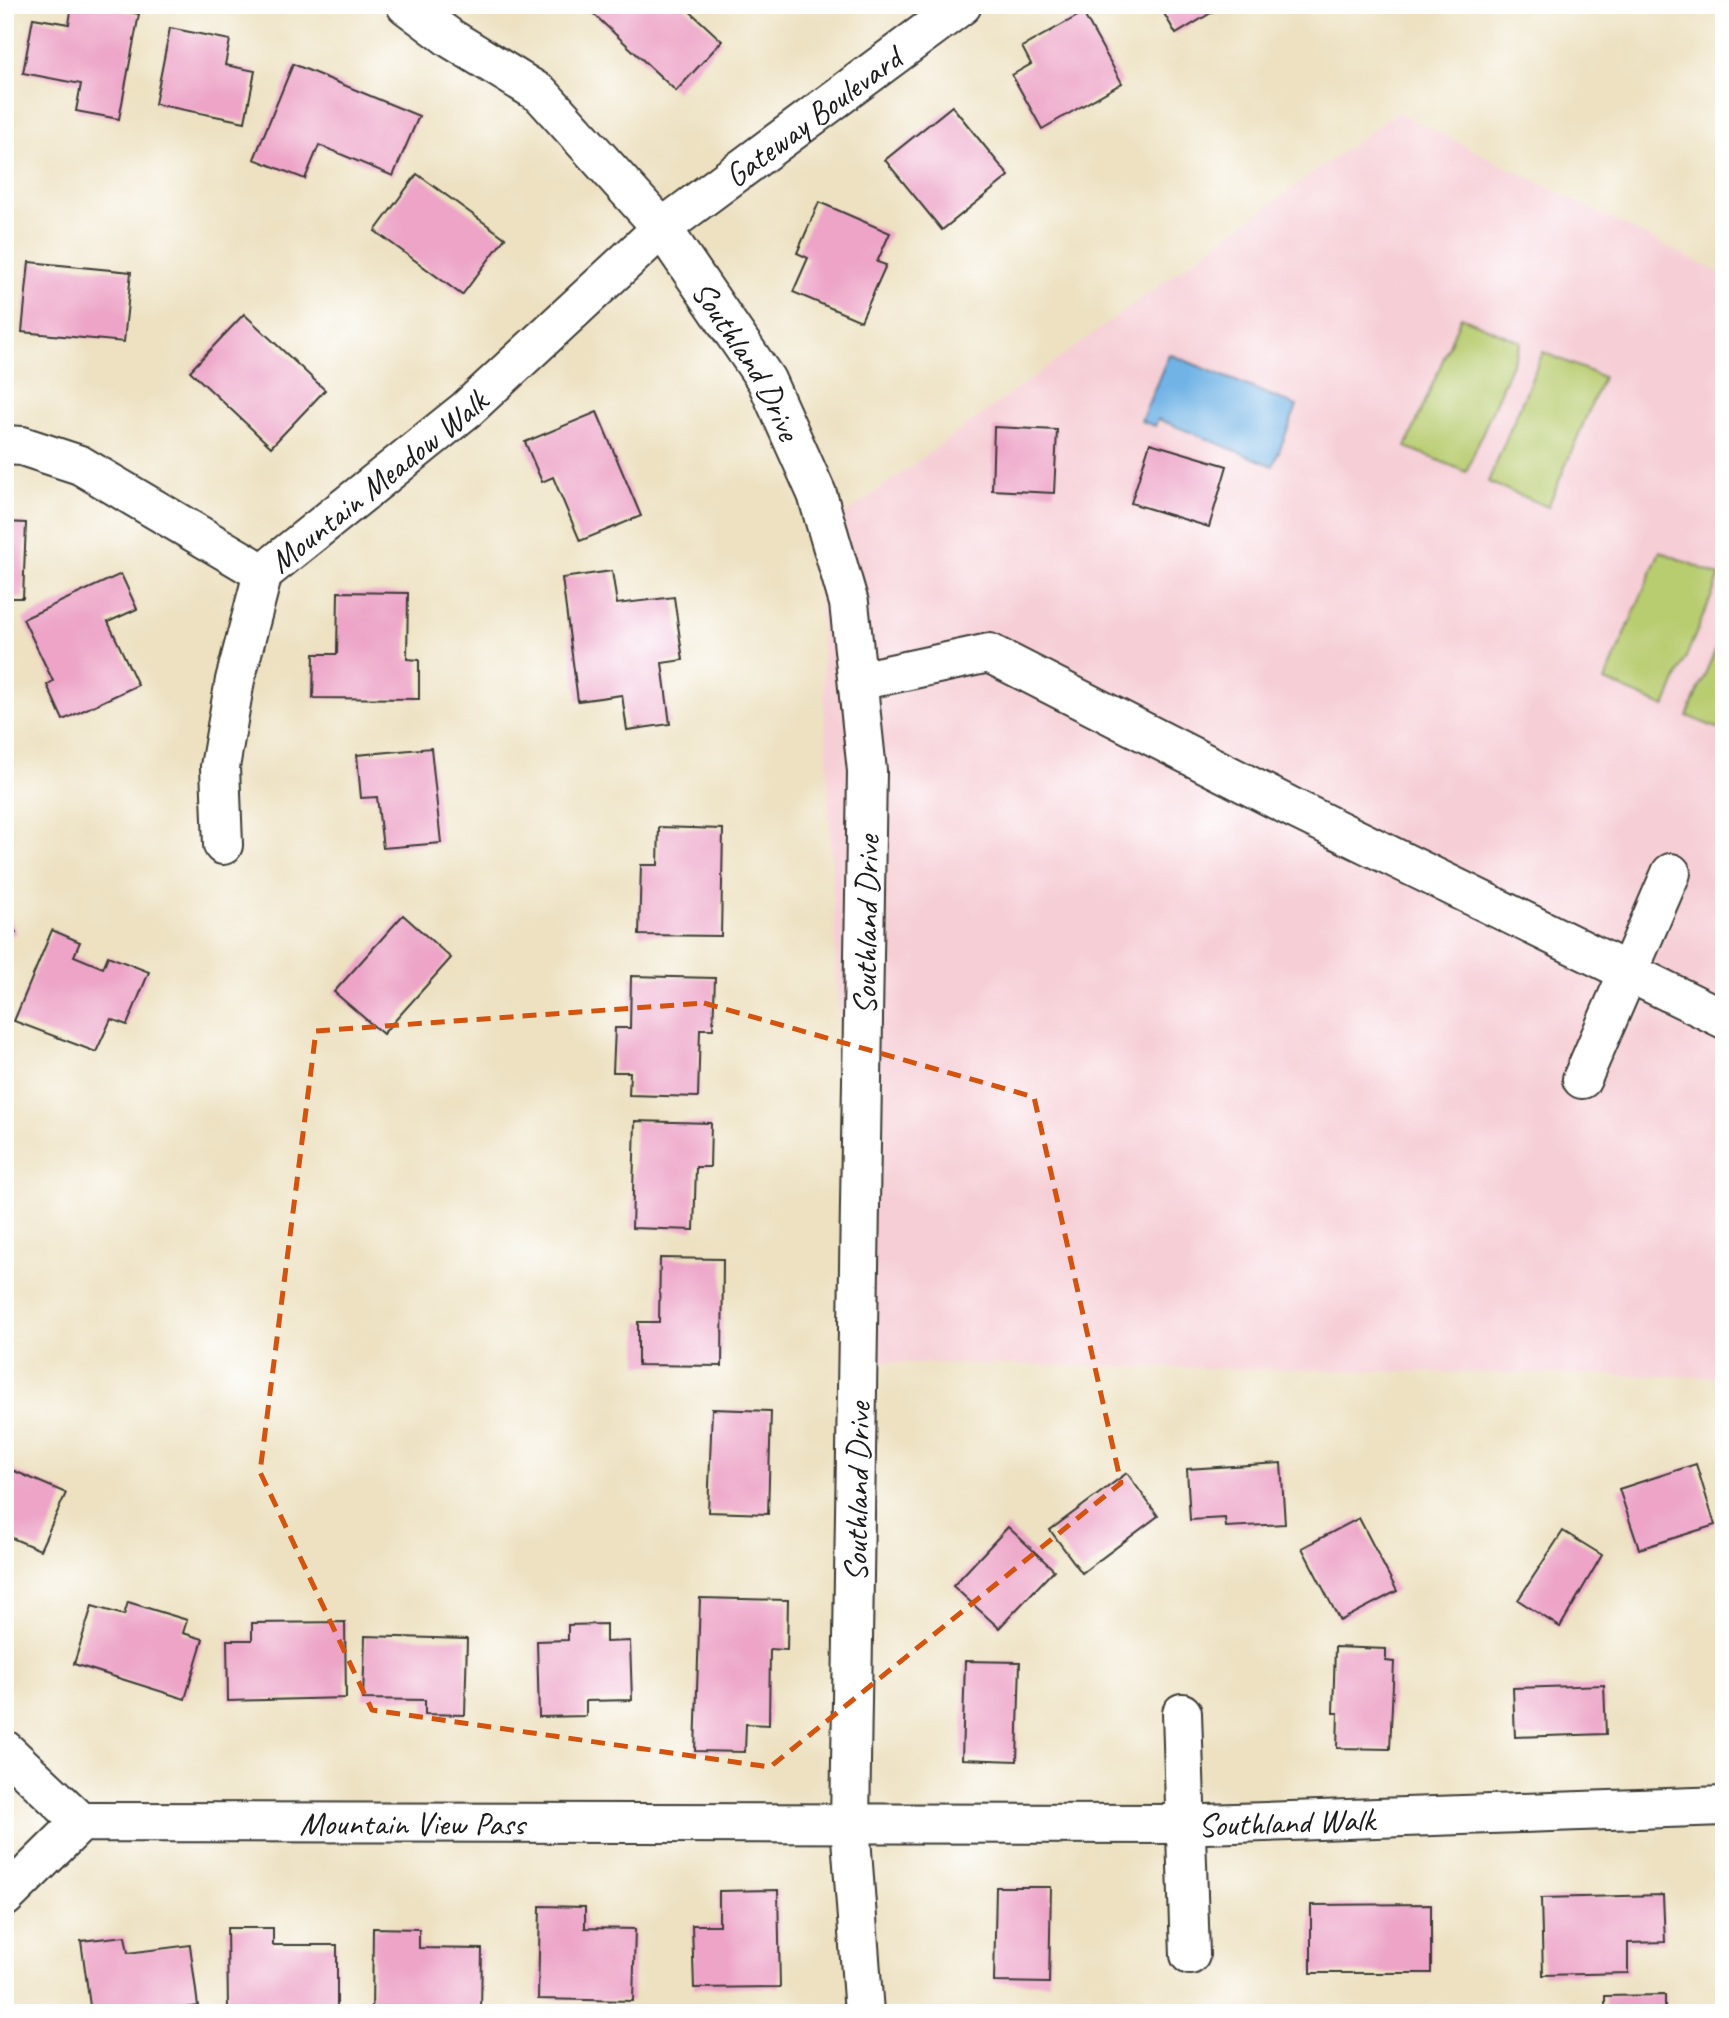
<svg xmlns="http://www.w3.org/2000/svg" width="1729" height="2018" viewBox="0 0 1729 2018" font-family="Caveat,sans-serif">
<rect width="100%" height="100%" fill="#fff"/>
<filter id="ink" filterUnits="userSpaceOnUse"><feTurbulence type="fractalNoise" baseFrequency=".0143" numOctaves="2"/><feDisplacementMap in="SourceGraphic" scale="14" xChannelSelector="R" yChannelSelector="G"/><feConvolveMatrix kernelMatrix="1 2 1 2 8 2 1 2 1" color-interpolation-filters="sRGB"/></filter>
<filter id="wash" filterUnits="userSpaceOnUse"><feTurbulence type="fractalNoise" baseFrequency=".00686" numOctaves="4" result="noise"/><feDisplacementMap in="SourceGraphic" scale="28" xChannelSelector="R" yChannelSelector="G"/><feGaussianBlur stdDeviation="1.57" result="paint"/><feColorMatrix in="noise" values="0 0 0 0 0 0 0 0 0 0 0 0 0 0 0 0 0 1.4 0 .05"/><feComposite in="paint" operator="in"/></filter>
<g filter="url(#wash)">
<rect width="100%" height="100%" fill="#ede1c1"/>
<polygon fill="#f6cfd6" points="1397,112 1724,275 1724,1377 859,1362 838,1007 817,535"/>
<g fill="#b8cc6f" stroke="#6a7446" stroke-width="2">
<polygon points="1461,317 1521,342 1466,472 1406,447"/>
<polygon points="1543,352 1603,377 1548,507 1488,482"/>
<polygon points="1660,551 1720,576 1665,707 1605,681"/>
<polygon points="1724,630 1724,731 1687,716"/>
</g>
<polygon fill="#71b3e5" stroke="#466880" stroke-width="2" points="1169,354 1297,406 1273,466 1158,419 1155,426 1141,421"/>
<g id="blocks">
<g fill="#eda4c7">
<polygon points="72,5 94,5 139,14 119,119 76,111 81,84 23,73 33,18 69,24"/>
<polygon points="584,5 683,5 722,41 676,91"/>
<polygon points="1159,5 1224,5 1176,34"/>
<polygon points="1083,13 1122,83 1042,129 1012,75 1031,64 1022,47"/>
<polygon points="170,28 230,40 225,65 255,71 245,122 155,104"/>
<polygon points="293,64 419,116 393,176 319,145 305,179 254,159"/>
<polygon points="952,106 1009,176 942,230 885,160"/>
<polygon points="417,174 505,238 462,295 375,231"/>
<polygon points="819,202 890,233 877,262 886,265 861,321 793,292 808,258 797,253"/>
<polygon points="29,262 131,272 124,342 22,332"/>
<polygon points="244,314 325,390 271,447 190,371"/>
<polygon points="597,412 641,516 580,541 553,477 542,482 525,442"/>
<polygon points="994,427 1057,430 1054,493 992,490"/>
<polygon points="1150,443 1227,466 1209,527 1131,503"/>
<polygon points="5,522 26,523 23,598 5,598"/>
<polygon points="612,571 617,604 674,597 683,660 662,663 670,724 627,730 622,695 578,701 562,578"/>
<polygon points="121,574 137,609 108,622 138,685 63,720 47,685 53,681 23,619"/>
<polygon points="338,592 408,593 407,659 419,660 419,699 313,698 314,654 337,654"/>
<polygon points="431,748 441,843 383,848 377,797 361,798 357,755"/>
<polygon points="659,827 723,829 721,936 639,935 641,865 658,865"/>
<polygon points="5,908 16,933 5,938"/>
<polygon points="403,915 451,958 383,1034 334,992"/>
<polygon points="52,930 80,942 74,956 103,968 108,956 149,972 127,1025 111,1019 96,1052 14,1021"/>
<polygon points="631,976 715,978 713,1029 700,1029 698,1097 629,1095 630,1072 613,1072 615,1028 630,1028"/>
<polygon points="635,1121 711,1123 710,1167 696,1167 694,1230 632,1228"/>
<polygon points="660,1258 723,1259 722,1366 638,1365 638,1322 659,1322"/>
<polygon points="712,1409 771,1411 768,1514 708,1512"/>
<polygon points="1281,1463 1285,1524 1226,1527 1225,1518 1190,1520 1187,1469"/>
<polygon points="1696,1464 1715,1525 1639,1549 1619,1489"/>
<polygon points="5,1467 66,1493 40,1550 5,1535"/>
<polygon points="1127,1473 1158,1516 1082,1573 1050,1530"/>
<polygon points="1359,1518 1397,1591 1340,1621 1302,1548"/>
<polygon points="1008,1527 1054,1570 999,1628 953,1586"/>
<polygon points="1563,1531 1602,1555 1560,1627 1518,1600"/>
<polygon points="700,1598 788,1600 787,1650 770,1649 769,1725 746,1724 745,1752 695,1751"/>
<polygon points="128,1602 187,1620 183,1633 203,1639 185,1699 74,1664 92,1606 124,1615"/>
<polygon points="345,1622 346,1698 228,1701 227,1640 252,1640 252,1623"/>
<polygon points="606,1624 606,1642 630,1641 632,1700 586,1701 586,1716 539,1717 537,1641 568,1640 568,1625"/>
<polygon points="365,1636 467,1639 465,1715 425,1714 425,1700 363,1699"/>
<polygon points="1335,1647 1386,1649 1386,1661 1394,1662 1390,1749 1337,1748 1338,1713 1333,1713"/>
<polygon points="965,1661 1020,1662 1017,1761 962,1759"/>
<polygon points="1604,1685 1606,1734 1515,1737 1513,1688"/>
<polygon points="996,1887 1051,1887 1049,1983 994,1982"/>
<polygon points="778,1890 780,1987 694,1988 692,1925 719,1925 719,1891"/>
<polygon points="1663,1895 1665,1942 1628,1943 1628,1973 1543,1975 1541,1898"/>
<polygon points="1431,1904 1431,1973 1311,1973 1311,1905"/>
<polygon points="540,1906 585,1907 585,1928 635,1929 633,2001 538,1999"/>
<polygon points="227,1928 273,1928 273,1945 337,1945 337,2010 228,2010"/>
<polygon points="373,1928 419,1929 419,1948 482,1949 481,2013 372,2012"/>
<polygon points="125,1936 128,1953 190,1945 198,2006 153,2013 91,2013 81,1941"/>
<polygon points="1665,1995 1665,2013 1605,2013 1605,1996"/>
</g>
</g>
</g>
<g filter="url(#ink)">
<use href="#blocks" fill-opacity="0" stroke="#3b3a35" stroke-width="2"/>
<g fill="none" stroke-linecap="round" stroke-linejoin="round">
<g stroke="#3b3a35" stroke-width="42">
<g id="minor">
<path id="s1" d="M406,5L450,38L541,94L662,228L766,380L817,494L849,603L867,771L850,1824L864,2013"/>
<polyline points="5,445 22,446 80,465 263,573"/>
<polyline points="858,681 989,653 1295,809 1724,1019"/>
<path id="s2" d="M223,845L220,767L235,680L263,573L467,409L662,228L962,5"/>
<polyline points="1582,1079 1671,873"/>
<polyline points="1182,1713 1190,1955"/>
<polyline points="5,1750 81,1822"/>
<path id="s3" d="M5,1897L81,1822L1205,1824L1724,1806"/>
</g>
</g>
<use href="#minor" stroke="#fff" stroke-width="38"/>
</g>
</g>
<path fill="none" stroke="#d4530e" stroke-width="5" stroke-dasharray="14 9" stroke-linejoin="round" d="M704,1003L1034,1097L1121,1483L770,1767L372,1710L260,1472L316,1031Z"/>
<g text-anchor="middle" stroke-width="5" stroke-linejoin="round" paint-order="stroke">
<g font-size="33" fill="#1c1c1c" stroke="#fff">
<text dy="12" stroke="none"><textPath href="#s2" startOffset="992">Gateway Boulevard</textPath></text>
<text dy="12" stroke="none"><textPath href="#s1" startOffset="500">Southland Drive</textPath></text>
<text dy="12" stroke="none"><textPath href="#s2" startOffset="424">Mountain Meadow Walk</textPath></text>
<text transform="translate(865 925) rotate(-89)" y="12">Southland Drive</text>
<text transform="translate(856 1492) rotate(-89)" y="12">Southland Drive</text>
<text dy="12" stroke="none"><textPath href="#s3" startOffset="1312">Southland Walk</textPath></text>
<text dy="12" stroke="none"><textPath href="#s3" startOffset="438">Mountain View Pass</textPath></text>
</g>
</g>
<rect width="1729" height="2018" fill="none" stroke="#fff" stroke-width="28"/>
</svg>
